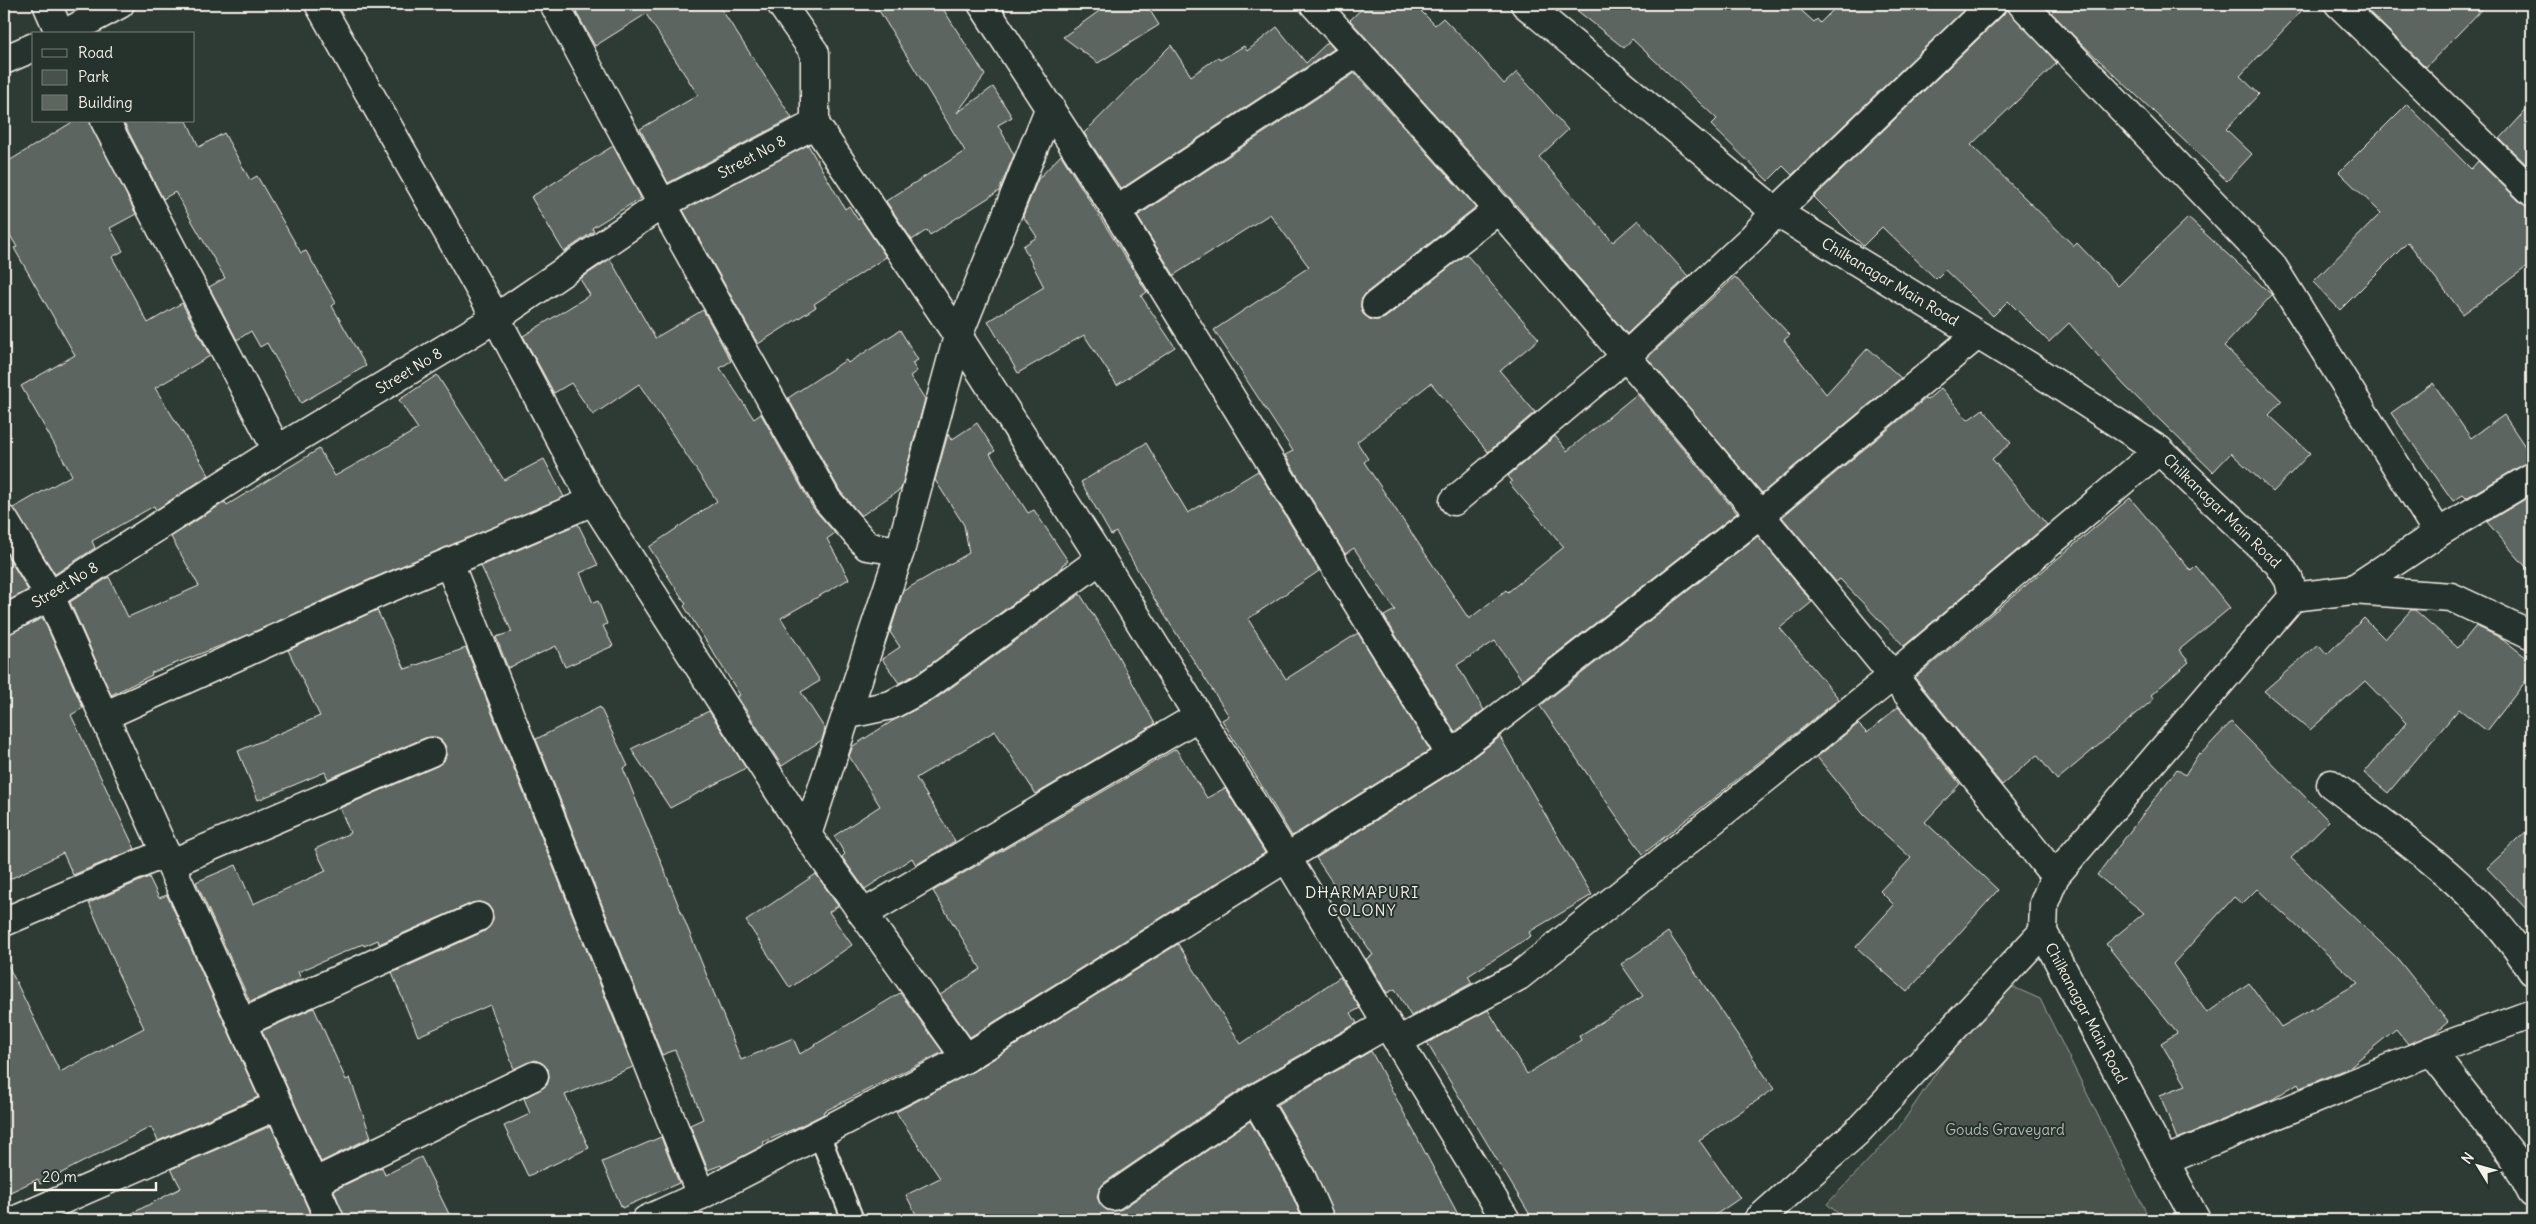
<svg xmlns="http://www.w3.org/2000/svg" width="2536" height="1224" viewBox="0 0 2536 1224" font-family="Delius,sans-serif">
<rect width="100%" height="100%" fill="#2e3b34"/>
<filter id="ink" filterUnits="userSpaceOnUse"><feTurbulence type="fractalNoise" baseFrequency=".02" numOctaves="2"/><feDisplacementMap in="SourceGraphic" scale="10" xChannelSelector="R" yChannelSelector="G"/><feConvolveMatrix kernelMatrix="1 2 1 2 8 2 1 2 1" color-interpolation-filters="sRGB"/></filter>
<g filter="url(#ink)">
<polygon fill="#48524c" stroke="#9ea29a" points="2011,986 2040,999 2150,1220 1846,1220 1827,1204 1898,1129 1954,1046"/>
<g fill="#5c655e" stroke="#f4f1e8" fill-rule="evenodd">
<polygon points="588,4 718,4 792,118 668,183 640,129 698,95 646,14 595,46 576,12"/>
<polygon points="875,4 940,4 985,75 957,113 993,87 1012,117 998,125 1014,155 999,191 930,235 927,230 912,240 886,201 965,151"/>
<polygon points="1109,4 1146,4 1159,25 1098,63 1063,37"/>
<polygon points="1367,4 1414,4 1435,25 1443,18 1478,54 1504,84 1517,72 1568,130 1539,157 1613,242 1638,220 1688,276 1627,334 1511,199 1350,20"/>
<polygon points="1569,4 1794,4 1814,22 1817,19 1820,23 1839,4 1970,4 1792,175 1783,166 1768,181 1711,125 1717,119 1632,39 1624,48"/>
<polygon points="2043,4 2308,4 2240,76 2259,94 2226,129 2252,154 2227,181 2080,42"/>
<polygon points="2361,4 2487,4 2426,67"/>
<polygon points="2007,8 2057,63 1971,145 2074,246 2077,243 2118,286 2188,218 2272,295 2224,346 2282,401 2269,415 2310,453 2273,492 2231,453 2213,472 2124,385 2069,323 2049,342 2008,301 1993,316 1945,270 1936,279 1882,227 1863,246 1814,197 2003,15"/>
<polygon points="1277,27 1306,63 1328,42 1334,49 1121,189 1084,133 1171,45 1191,76 1218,57 1220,60 1244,46 1247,51"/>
<polygon points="1355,73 1476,207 1366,293 1361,300 1361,307 1363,314 1371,320 1378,320 1385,318 1466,254 1539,339 1500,371 1535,412 1488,452 1431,383 1357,442 1368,459 1364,462 1469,619 1506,590 1508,592 1564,547 1509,483 1512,481 1508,476 1555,436 1567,451 1637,394 1737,513 1522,680 1495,641 1457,665 1484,710 1455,732 1384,616 1395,610 1354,548 1345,554 1285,455 1293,451 1214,330 1309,267 1270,214 1174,275 1137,216"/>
<polygon points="2407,104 2471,169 2478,161 2521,203 2532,207 2532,263 2463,314 2408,242 2340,310 2313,282 2381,213 2339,172"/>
<polygon points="2532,104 2532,170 2500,139"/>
<polygon points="74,121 90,121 136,214 110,228 123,251 112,257 148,323 182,303 210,356 155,388 209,475 156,510 154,506 92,541 95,548 55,574 13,508 72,475 21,386 75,355 14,248 17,247 4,225 4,164"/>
<polygon points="123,121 187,121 199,147 224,133 250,180 257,176 301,253 306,251 336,303 332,306 366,366 301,403 267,343 260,347 251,331 237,340 209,287 225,278 175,192 163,199"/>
<polygon points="808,145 845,209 849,206 858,220 860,218 886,257 814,304 816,307 758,344 683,210"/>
<polygon points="613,146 641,198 592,228 594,231 564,252 531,197"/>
<polygon points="1061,155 1147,292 1141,296 1175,347 1117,385 1084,335 1018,373 988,321 1044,287 1023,246 1037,237 1023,216 1038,179"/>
<polygon points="610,259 655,338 703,310 731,361 720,368 754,419 761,414 813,508 835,533 827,539 849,579 781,618 820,681 801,692 825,729 822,740 782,766 737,696 740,695 684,606 686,604 649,547 717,501 639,384 593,415 571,383 554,393 523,336 590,295 580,279"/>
<polygon points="1735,277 1790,335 1784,340 1826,394 1868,348 1901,378 1762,493 1647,358"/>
<polygon points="900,330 918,360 912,363 917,371 910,376 925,399 901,489 861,516 840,491 788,398 846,360 848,363"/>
<polygon points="437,375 504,480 544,459 564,497 364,582 243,637 151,673 152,675 111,695 70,602 109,577 128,617 199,586 171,537 225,502 227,505 319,449 335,476 418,429 399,400"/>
<polygon points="2433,383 2471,438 2504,415 2532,457 2532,461 2524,464 2466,498 2463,495 2453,501 2391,413"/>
<polygon points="1941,388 1968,420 1983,409 2011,443 1992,459 2047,525 1904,646 1840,579 1836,582 1782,517 1925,399 1927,400"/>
<polygon points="977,423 995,451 990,454 1028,513 1034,510 1068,561 1062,565 1063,567 917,674 899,683 882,659 900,647 890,632 903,591 969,553 964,525 935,480 948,434 951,440"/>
<polygon points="1146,443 1188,513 1258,471 1319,571 1248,619 1286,679 1358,633 1430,750 1292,836 1222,720 1229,716 1153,597 1116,532 1111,535 1081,482"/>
<polygon points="2532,495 2532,574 2487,522"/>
<polygon points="2130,498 2191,571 2196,566 2230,608 2179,650 2189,662 2151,695 2154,699 2057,780 2037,755 2002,785 1915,678"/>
<polygon points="578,524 598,565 580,573 593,603 598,601 607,624 603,626 613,646 565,667 556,646 508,668 496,637 512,632 481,566"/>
<polygon points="1758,536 1812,602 1780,628 1839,699 1643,854 1540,706"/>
<polygon points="4,550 28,590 4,603"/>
<polygon points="1080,594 1111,643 1155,724 1036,794 995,731 916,778 955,841 916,865 912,858 865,889 842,857 845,854 834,836 880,806 849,756 853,746 894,720 934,700"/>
<polygon points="377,610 405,669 466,648 633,1067 565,1095 589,1148 528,1176 504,1126 530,1114 524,1098 547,1085 549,1078 548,1069 542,1063 535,1060 514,1069 490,1005 418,1036 392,973 485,931 490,926 493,919 492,911 488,905 480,902 472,903 379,944 378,940 364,946 363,944 298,972 301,979 250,1002 196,882 236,865 253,904 326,871 315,849 350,833 340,808 437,766 444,761 447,753 445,745 441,740 433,737 425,738 328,779 325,772 258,800 238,751 320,716 288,650"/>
<polygon points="2411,610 2415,610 2458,648 2476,626 2503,639 2532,662 2532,673 2487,731 2459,709 2388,793 2364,773 2406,723 2365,681 2310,730 2264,691 2318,644 2327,654 2364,618 2385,639"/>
<polygon points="43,618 83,708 71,715 135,849 73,875 63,853 4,882 4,636"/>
<polygon points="600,707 628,766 623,768 741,1060 793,1038 800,1054 900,993 943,1052 823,1112 824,1114 796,1128 763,1142 764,1145 722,1167 721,1165 708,1170 690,1125 703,1119 675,1050 662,1055 536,739"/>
<polygon points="1898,707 1960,784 1925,822 1998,890 1907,992 1856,947 1894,905 1880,891 1911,858 1864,815 1817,757 1858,724 1867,733"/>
<polygon points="709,711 746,768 670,808 631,749"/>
<path d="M2231,722L2329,821L2291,858L2397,958L2448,1022L2435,1033L2408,1044L2396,1029L2348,1068L2300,1088L2298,1083L2273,1099L2177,1139L2160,1095L2186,1085L2161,1043L2177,1033L2106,944L2144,913L2097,875L2177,769L2185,775L2199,753L2201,754ZM2257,889L2358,983L2281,1027L2249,983L2207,1013L2173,964L2234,897L2242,904Z"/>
<polygon points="1500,737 1592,895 1529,932 1531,936 1468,976 1472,983 1411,1016 1395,989 1387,993 1366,959 1373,955 1342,908 1347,904 1316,858 1459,768"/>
<polygon points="1176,749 1207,798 1225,788 1265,853 970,1037 940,995 981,969 933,891"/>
<polygon points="2532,826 2532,915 2487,868"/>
<polygon points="816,874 838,906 829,912 852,945 790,988 746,921"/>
<polygon points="149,877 159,898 167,895 258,1097 158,1141 151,1127 40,1184 38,1179 4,1195 4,957 60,1072 144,1028 116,969 117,968 89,903"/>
<polygon points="1668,932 1774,1089 1699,1140 1740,1198 1708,1220 1533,1220 1427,1043 1488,1010 1527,1074 1581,1040 1579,1036 1643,996 1621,964"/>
<polygon points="1178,944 1241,1044 1340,977 1360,1008 1351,1013 1357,1023 1246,1086 1104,1183 1099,1190 1097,1197 1100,1204 1107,1210 1115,1211 1122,1209 1250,1121 1287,1184 1303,1220 919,1220 906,1195 940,1178 896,1112 974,1071"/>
<polygon points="314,1008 346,1080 350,1078 371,1137 321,1162 262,1031"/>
<polygon points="1371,1051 1461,1220 1335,1220 1315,1171 1277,1105"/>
<polygon points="271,1126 313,1220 119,1220 181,1188 171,1169"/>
<polygon points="661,1137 679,1183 622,1208 602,1162"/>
<polygon points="421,1157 452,1220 345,1220 334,1190 382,1167 385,1175"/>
</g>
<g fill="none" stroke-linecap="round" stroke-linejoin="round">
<g stroke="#f4f1e8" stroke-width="24">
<polyline id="service" points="819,1134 853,1220"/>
</g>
<g stroke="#f4f1e8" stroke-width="31">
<g id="minor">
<polyline points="47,4 60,34"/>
<polyline points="319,4 496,318 593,501 807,835 966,1058"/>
<polyline points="554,4 662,204 827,500 867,546 900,551"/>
<polyline points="781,4 815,53 815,124 958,336 1101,559 1286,857 1506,1220"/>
<polyline points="982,4 1116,211 1451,755"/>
<path d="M1314,4C1572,285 1816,578 2055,876"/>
<polyline points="2022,4 2271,264 2438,533"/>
<polyline points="2339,4 2532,192"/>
<polyline points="64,34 120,4"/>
<polyline points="4,60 34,47"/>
<polyline points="105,121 277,450"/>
<polyline points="1116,211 1358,52"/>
<polyline points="1376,305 1499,209"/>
<polyline points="1454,501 1626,356 1753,237 1776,212 1992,4"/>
<polyline points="4,520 50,596 330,1220"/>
<polyline points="449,563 701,1195"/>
<polyline points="2352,590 2438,533 2532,477"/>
<polyline points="2293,597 2352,590 2451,597 2532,635"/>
<polyline points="4,620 50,596 277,450 496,318 662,204 815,124"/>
<polyline points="849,714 891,705 925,687 1101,559"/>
<polyline points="104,716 382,591 593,501"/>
<path d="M2331,784C2405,840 2482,890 2532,971"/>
<polyline points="807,835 900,551 958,336 1050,107"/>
<polyline points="170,864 431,752"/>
<polyline points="863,914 1199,716"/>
<polyline points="4,922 165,853"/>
<polyline points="242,1023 478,917"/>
<polyline points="1398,1041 1519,976 1894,675 2159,450"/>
<polyline points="2431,1051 2512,1155 2532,1193"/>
<polyline points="1255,1099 1301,1177 1320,1220"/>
<polyline points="2164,1161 2431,1051 2532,1014"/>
<polyline points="313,1183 534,1076"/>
<polyline points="1113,1196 1255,1099 1387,1024"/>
<polyline points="16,1220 279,1105"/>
<polyline points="646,1220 701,1195 966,1058 1451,755 1761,514 1977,335"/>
<polyline points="1758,1220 1857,1132 2043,932"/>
</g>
</g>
<g stroke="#f4f1e8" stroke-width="31">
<polyline id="secondary" points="1525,4 1776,212 2029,366 2159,450 2278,563 2289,580 2293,597 2055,876 2044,903 2043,932 2196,1220"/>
</g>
<use href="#service" stroke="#26332d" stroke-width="20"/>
<use href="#minor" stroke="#26332d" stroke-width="28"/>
<use href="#secondary" stroke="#26332d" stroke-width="28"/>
</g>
</g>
<g text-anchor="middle" stroke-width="4" stroke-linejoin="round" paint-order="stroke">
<g font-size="15" fill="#f4f1e8" stroke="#26332d">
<text transform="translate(752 157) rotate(-28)" y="5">Street No 8</text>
<text transform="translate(1890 282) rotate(31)" y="5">Chilkanagar Main Road</text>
<text transform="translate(409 371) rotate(-31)" y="5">Street No 8</text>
<text transform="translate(2222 511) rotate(44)" y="5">Chilkanagar Main Road</text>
<text transform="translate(65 585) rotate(-31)" y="5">Street No 8</text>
<text transform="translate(2086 1013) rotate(62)" y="5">Chilkanagar Main Road</text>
</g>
<g font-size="15" fill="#b8b9b1" stroke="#26332d">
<text x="2005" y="1135">Gouds Graveyard</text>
</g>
<g font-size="16" letter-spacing="1" fill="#f4f1e8" stroke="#26332d">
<text x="1362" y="898">DHARMAPURI<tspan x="1362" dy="18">COLONY</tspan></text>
</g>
</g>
<rect width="2536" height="1224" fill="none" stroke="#26332d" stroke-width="20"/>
<rect x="10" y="10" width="2516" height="1204" fill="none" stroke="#f4f1e8" stroke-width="2" filter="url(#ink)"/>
<rect x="32" y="32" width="162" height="90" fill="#26332d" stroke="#787f78"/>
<rect x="42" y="49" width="25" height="8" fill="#26332d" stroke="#787f78"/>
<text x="78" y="58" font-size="15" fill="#f4f1e8">Road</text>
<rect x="42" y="70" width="25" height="15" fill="#48524c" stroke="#787f78"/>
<text x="78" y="82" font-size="15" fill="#f4f1e8">Park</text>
<rect x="42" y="95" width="25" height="15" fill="#5c655e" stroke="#787f78"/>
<text x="78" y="108" font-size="15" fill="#f4f1e8">Building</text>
<g transform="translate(2478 1166) rotate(307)" stroke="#26332d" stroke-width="4" paint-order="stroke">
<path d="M0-4L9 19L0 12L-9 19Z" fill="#f4f1e8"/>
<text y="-8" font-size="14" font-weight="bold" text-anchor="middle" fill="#f4f1e8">N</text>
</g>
<path d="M35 1182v8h121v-8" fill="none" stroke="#f4f1e8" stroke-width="2.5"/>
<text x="42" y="1182" font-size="15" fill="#f4f1e8" stroke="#26332d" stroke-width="4" paint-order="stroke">20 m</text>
</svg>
